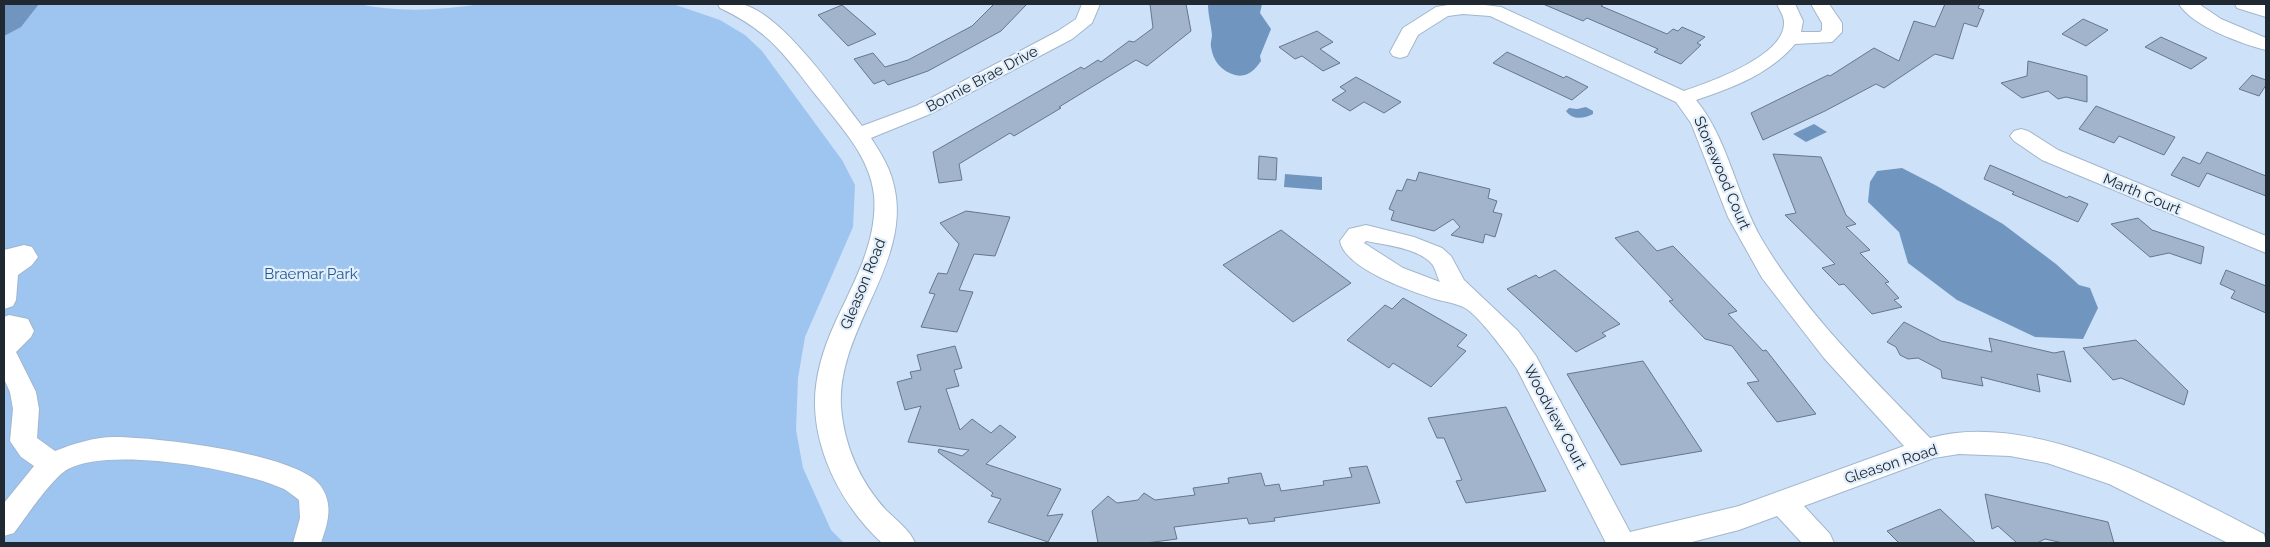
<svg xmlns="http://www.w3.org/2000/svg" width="2270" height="547" viewBox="0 0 2270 547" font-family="Raleway,sans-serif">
<rect width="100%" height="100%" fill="#cde1f9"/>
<path fill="#9ec4f0" d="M4,4H358C399,13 441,10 482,4H673L720,20L745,35L762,51L842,160L855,185L853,227L805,337L798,378L796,430L803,468L831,530L844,543H4Z"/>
<g fill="#7096c0">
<polygon points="4,4 39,4 21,27 4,36"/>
<path d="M1208,4H1262L1260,13L1271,29L1260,56L1261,61C1255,70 1247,78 1235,75C1221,71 1213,61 1211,47C1210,43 1212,39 1212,35C1211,24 1208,15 1208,4Z"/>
<path d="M1586,107L1593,111V114C1584,119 1572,120 1566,111L1569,108L1577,109Z"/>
<polygon points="1814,124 1827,132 1806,142 1793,134"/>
<polygon points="1902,168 1937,186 2003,224 2056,264 2079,285 2090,288 2098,308 2083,339 2035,337 1957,300 1908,263 1899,232 1868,202 1870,182 1877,171"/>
<polygon points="1285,174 1322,177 1322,190 1284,187"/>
</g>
<g fill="#a1b4cb" stroke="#65778c">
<polygon points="994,4 1027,4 1001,31 928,71 888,85 884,80 874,84 854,59 873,53 885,67 908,60 972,26"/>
<polygon points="1150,4 1186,4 1191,31 1147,66 1136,60 1059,107 1061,108 1014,136 1010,133 959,164 962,180 939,183 933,152 1081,67 1084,69 1098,60 1101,62 1129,41 1134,42 1153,28"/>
<polygon points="1543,4 1604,4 1601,6 1667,34 1673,29 1678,31 1682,27 1705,37 1697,43 1701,45 1681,64 1654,52 1658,49 1649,45 1587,18 1583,21"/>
<polygon points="1945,4 1980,4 1978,8 1984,10 1977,27 1964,23 1953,59 1935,54 1884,88 1876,84 1825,111 1763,140 1751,113 1828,75 1830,76 1874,48 1899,61 1914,21 1935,27"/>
<polygon points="842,5 876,34 848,46 818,15"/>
<polygon points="2083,19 2108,30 2086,46 2062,34"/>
<polygon points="1317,31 1333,42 1320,49 1340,63 1323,71 1302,56 1295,59 1279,47"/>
<polygon points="2161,37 2207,58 2191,69 2145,47"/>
<polygon points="1507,52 1564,78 1566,76 1588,87 1572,100 1493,63"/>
<polygon points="2028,61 2087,76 2087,102 2066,97 2058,99 2048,91 2022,98 2001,83 2027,76"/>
<polygon points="2252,75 2266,80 2266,85 2259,96 2239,89"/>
<polygon points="1356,77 1401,102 1384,113 1364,102 1350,111 1332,100 1346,91 1340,87"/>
<polygon points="2096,106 2175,137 2164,155 2119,136 2114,143 2079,129"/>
<polygon points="2207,152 2266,176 2266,196 2207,173 2199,187 2171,175 2183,157 2200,164"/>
<polygon points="1773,154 1821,157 1846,215 1856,224 1846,227 1870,250 1860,253 1889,282 1885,283 1899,298 1894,300 1902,307 1872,314 1844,284 1839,285 1822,268 1835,264 1785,215 1796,213"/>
<polygon points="1259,156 1277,158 1276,180 1258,179"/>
<polygon points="1990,165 2067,198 2069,196 2088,204 2078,222 2012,194 2014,192 1984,179"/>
<polygon points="1419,172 1490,189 1488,198 1497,201 1493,212 1502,214 1495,237 1485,234 1483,243 1451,235 1460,227 1453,219 1434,231 1391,220 1394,211 1389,209 1397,190 1402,191 1407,179 1416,181"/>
<polygon points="966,211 1010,217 995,256 974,254 959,290 973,292 957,332 921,327 935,294 929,293 938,273 947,274 959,244 940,223"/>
<polygon points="2138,218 2152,230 2204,247 2201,264 2169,253 2150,257 2111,224"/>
<polygon points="1281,230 1351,283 1293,322 1223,265"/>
<polygon points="1638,231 1657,251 1673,246 1737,311 1728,314 1763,351 1766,350 1816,414 1777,422 1747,383 1759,381 1732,346 1705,339 1669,301 1673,300 1615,238"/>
<polygon points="1555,270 1620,324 1602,333 1606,336 1576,352 1507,289 1536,275 1539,278"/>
<polygon points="2226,270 2266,286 2266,313 2231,298 2235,291 2220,284"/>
<polygon points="1403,298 1467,335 1457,346 1466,351 1431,387 1393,363 1389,368 1347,340 1385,305 1392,309"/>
<polygon points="1904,322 1941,341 1992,352 1989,338 2054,353 2064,351 2071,382 2037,374 2040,392 1981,377 1983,386 1942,378 1941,370 1918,358 1908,359 1900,355 1896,347 1887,342"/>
<polygon points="2136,340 2188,391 2184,405 2121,378 2113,380 2083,348"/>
<polygon points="955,346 962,368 954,370 959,386 946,389 960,430 972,419 991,433 1000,425 1016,437 986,464 1061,489 1047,516 1063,514 1048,542 988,522 1001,499 991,496 993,493 938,452 939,449 962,456 969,450 908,442 921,406 905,410 897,382 912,378 910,372 921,370 917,355"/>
<polygon points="1643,361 1702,451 1621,465 1567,374"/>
<polygon points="1506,407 1546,491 1466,503 1456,481 1462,480 1444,438 1437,438 1428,418"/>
<polygon points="1367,466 1380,503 1274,518 1275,521 1249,524 1247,518 1174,527 1177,539 1146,543 1098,543 1092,511 1108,496 1117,503 1138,500 1144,493 1155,500 1195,495 1193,488 1229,483 1228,478 1261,473 1265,486 1279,484 1281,491 1324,485 1323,481 1352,477 1349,468"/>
<polygon points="1985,494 2108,522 2114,543 2063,543 2045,539 2037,543 2017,543 1998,526 1992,529"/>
<polygon points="1940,509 1976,543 1899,543 1887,531"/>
</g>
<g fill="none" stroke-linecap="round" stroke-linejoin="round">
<g stroke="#a2b6cd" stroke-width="2">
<g id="minor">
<path d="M718,4C725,4 734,2 741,4C781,12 837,94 862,126L916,106L1058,31L1076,19L1082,4H1100L1092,23L1072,39L930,114L871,138C880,152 889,166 893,182C915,261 836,328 841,407C844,445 860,482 886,510C896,520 910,530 915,543H882C845,509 817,458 815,407C814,379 823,349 835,323C853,283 878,242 874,195C870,157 841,127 819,99C785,56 771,32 720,8Z"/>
<path d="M1454,4H1477L1501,7L1684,91C1710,82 1786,56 1784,22C1784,16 1779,9 1777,4H1795L1803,21L1801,32H1820L1822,30V23L1811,4H1829L1842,23V32L1832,42L1795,44C1770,74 1732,88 1696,100C1728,139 1736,194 1761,238C1805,313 1870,375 1930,438C2034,409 2174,488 2264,534L2266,543H2228L2109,484L2047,463L2010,456L1959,454L1934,458L1804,506L1830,534L1834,543H1802L1777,516L1739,530L1688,543H1606L1517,369C1507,354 1479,316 1465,308C1456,303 1445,302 1435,299C1411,291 1345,269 1340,241L1349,229L1366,225L1414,237L1442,248L1451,256L1464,280L1518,331L1536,356L1630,532L1739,506L1904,446L1824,358L1762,278L1728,217L1691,123L1676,102L1490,16L1463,14L1448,16L1418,35L1407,56L1400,58L1393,56L1390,52L1403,28L1436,7ZM1366,241C1386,245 1418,248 1432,264C1436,269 1437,277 1440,282L1403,268L1364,243Z"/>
<path d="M2179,4H2199L2221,19L2266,38V50C2242,44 2192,26 2179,4Z"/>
<polygon points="2235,4 2266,5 2266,17 2237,8"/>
<polygon points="2021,129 2028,131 2058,150 2266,236 2266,253 2042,160 2014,141 2010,136 2014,131"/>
<polygon points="24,245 32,247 38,257 32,265 18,275 16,300 13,306 4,309 4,250"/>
<path d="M9,315L28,319L34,331L31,337L16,352L36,392L39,409L37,438L55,451C73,444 94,437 114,437C155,437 295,453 320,485C334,504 328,523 321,543H293L300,518L299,500C294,496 289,492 284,489C240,469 111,446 68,469C52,478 26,517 14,533L4,536V503L34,466L21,457L10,441L13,409L10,392L4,379V317Z"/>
</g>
</g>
<use href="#minor" fill="#fff" fill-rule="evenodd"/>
</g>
<g text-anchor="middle" stroke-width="4.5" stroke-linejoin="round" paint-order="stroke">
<g font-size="15" fill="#202831" stroke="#e1eefc">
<text transform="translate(982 79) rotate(-28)" y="5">Bonnie Brae Drive</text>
<text transform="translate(1722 173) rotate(67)" y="5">Stonewood Court</text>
<text transform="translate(2142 194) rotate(23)" y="5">Marth Court</text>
<text transform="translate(863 284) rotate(-68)" y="5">Gleason Road</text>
<text transform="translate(1555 417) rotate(62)" y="5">Woodview Court</text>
<text transform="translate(1891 464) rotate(-18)" y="5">Gleason Road</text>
</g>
<g font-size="15" fill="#255a91" stroke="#e1eefc">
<text x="311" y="279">Braemar Park</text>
</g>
</g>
<rect width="2270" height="547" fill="none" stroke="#202831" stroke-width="10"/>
</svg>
